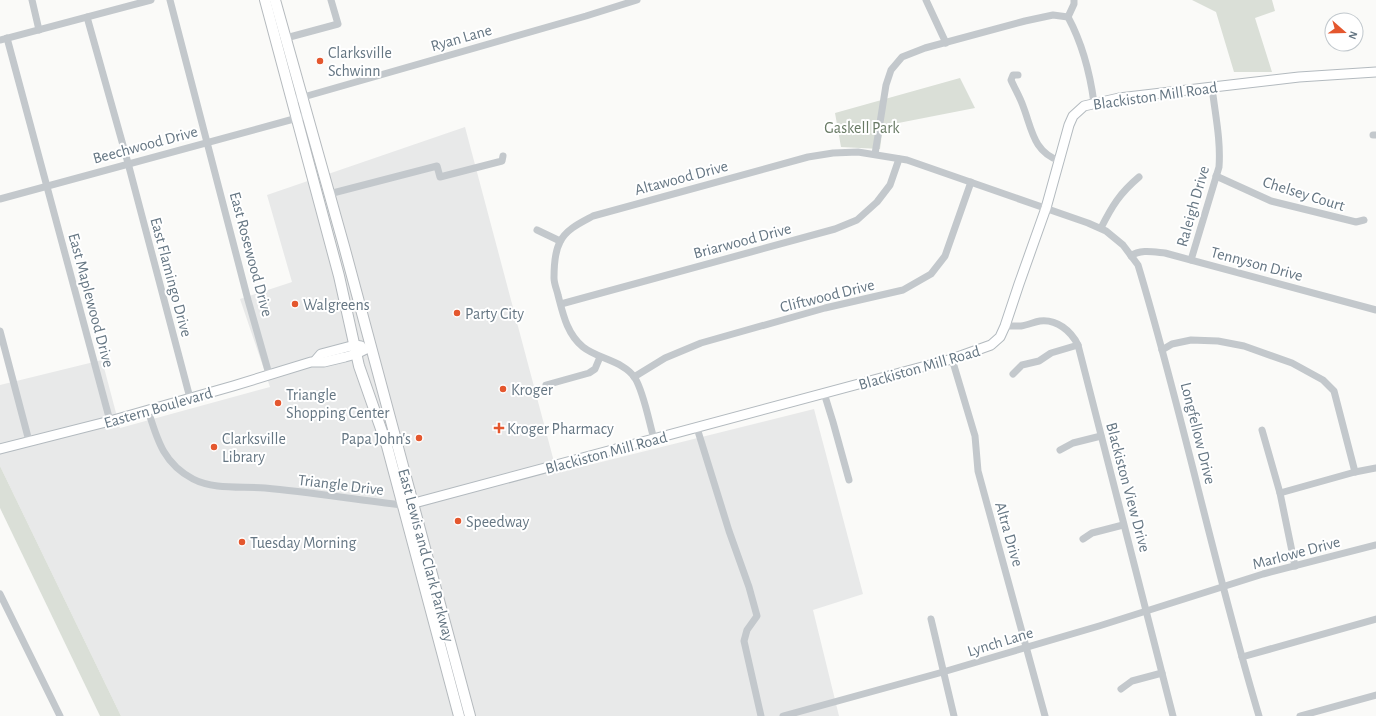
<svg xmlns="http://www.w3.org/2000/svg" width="1376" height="716" viewBox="0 0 1376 716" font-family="'Alegreya Sans',sans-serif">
<rect width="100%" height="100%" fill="#fafaf8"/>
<polygon fill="#e8e9e9" points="465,127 557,473 814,409 863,594 813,610 839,716 121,716 0,466 0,385 102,360 120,428 270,387 240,299 292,282 267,195"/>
<g fill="#dadfd7">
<polygon points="1192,0 1272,0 1275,11 1255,18 1272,72 1234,72 1216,12"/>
<polygon points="960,78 975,108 883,126 880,149 841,147 835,113"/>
<polygon points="0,466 121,716 100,716 0,508"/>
</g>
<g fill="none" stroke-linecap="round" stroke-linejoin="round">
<g stroke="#b3babf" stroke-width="11">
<g id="secondary">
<polyline points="315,361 321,354 355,345 361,346"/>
<polyline points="0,449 110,421 233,386 311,362 324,362 345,357 356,354 370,347"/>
<polyline points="407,505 952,359 991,345 1000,337 1005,326 1019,284 1046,208 1069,125 1073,116 1084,106 1119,98 1299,77 1376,72"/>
</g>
</g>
<g stroke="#b5babe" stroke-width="12">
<g id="primary">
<polyline points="265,0 339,276 359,366 387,446 459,716"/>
<polyline points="275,0 344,246 470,716"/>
</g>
</g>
<g stroke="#c3c8cc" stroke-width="7">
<polyline points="32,0 39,30"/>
<polyline points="170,0 248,300 269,374"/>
<polyline points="926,0 946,43"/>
<path d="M1074,0V4L1068,17C1082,43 1090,73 1094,103"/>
<polyline points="87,17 128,163 190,398"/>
<polyline points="7,38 110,421"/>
<polyline points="286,38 338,24 331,0"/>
<polyline points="0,40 151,0"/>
<path d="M1018,75H1013L1011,80C1015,89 1020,97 1023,106C1032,129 1033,152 1060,161"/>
<polyline points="293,100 586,16 637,0"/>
<polyline points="1373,135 1376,135"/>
<polyline points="875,154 886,85 891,70 902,57 925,48 1025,21 1053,15 1068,17"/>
<polyline points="1216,176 1271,201 1356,222 1364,220"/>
<polyline points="329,194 437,166 440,177 502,161 503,156"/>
<polyline points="0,199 301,117"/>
<path d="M1101,228C1112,206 1120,193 1139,177"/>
<polyline points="537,230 560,241"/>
<path d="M1131,256C1140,249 1154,252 1165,253L1376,310"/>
<path d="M1191,260L1219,167C1221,140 1215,114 1212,87"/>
<polyline points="561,304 835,229 857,220 877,202 890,185 899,159"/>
<path d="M1005,326C1010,326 1016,326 1021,326C1028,325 1034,322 1040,321C1057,319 1071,331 1078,345L1173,716"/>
<polyline points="0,331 29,441"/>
<polyline points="1162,350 1172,344 1191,340 1218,341 1244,346 1292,363 1323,380 1334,391 1355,472"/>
<polyline points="952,359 975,436 978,471 1045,716"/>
<polyline points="1013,374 1022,365 1039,361 1051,353 1078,345"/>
<polyline points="634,377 665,358 701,343 825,308 903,290 931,274 945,256 971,182"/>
<polyline points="546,385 589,373 595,369 600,357"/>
<polyline points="824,393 833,422 849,480"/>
<path d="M148,410C157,439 163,463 193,479C214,490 242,486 265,488C311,492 357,500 403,505"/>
<polyline points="697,428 729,531 749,587 757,616 747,630 744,641 761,716"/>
<polyline points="1262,430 1280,493 1295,566"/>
<path d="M654,439C649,422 644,393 635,378C624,361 598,359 583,347C567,334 563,314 558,295C557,290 554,284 554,278C554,267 555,251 560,242C566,229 582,222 593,216L808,157L833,153L858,152L907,160L1088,223L1106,231L1123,245L1138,265C1183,414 1214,567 1259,716"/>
<polyline points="1060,450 1073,443 1101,436"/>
<polyline points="1280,493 1355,472 1376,468"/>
<polyline points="1083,539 1092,533 1123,525"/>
<polyline points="0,594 60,716"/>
<polyline points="931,619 954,716"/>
<polyline points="1242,657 1376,619"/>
<polyline points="1121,689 1132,681 1162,673"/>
<polyline points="783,716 943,672 1099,626 1263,574 1376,545"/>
<polyline points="1300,716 1376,695"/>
</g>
<use href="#secondary" stroke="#fff" stroke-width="9"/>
<use href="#primary" stroke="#fff" stroke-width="10"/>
</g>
<g fill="#e4572e" stroke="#fff" stroke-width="1.5">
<circle cx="320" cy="61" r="4"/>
<circle cx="295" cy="304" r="4"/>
<circle cx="457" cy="313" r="4"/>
<circle cx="503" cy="389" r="4"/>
<circle cx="278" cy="403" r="4"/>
<path d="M497 422h4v4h4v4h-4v4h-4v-4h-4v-4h4z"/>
<circle cx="419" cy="438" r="4"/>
<circle cx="214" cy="447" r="4"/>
<circle cx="458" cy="521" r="4"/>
<circle cx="242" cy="542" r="4"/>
</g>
<g text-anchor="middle" stroke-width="4" stroke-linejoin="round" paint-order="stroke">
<g font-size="16" fill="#657683" stroke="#fff">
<text transform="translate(461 37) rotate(-16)" y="6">Ryan Lane</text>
<text transform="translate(1155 95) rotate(-8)" y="6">Blackiston Mill Road</text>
<text transform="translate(145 144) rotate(-15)" y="6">Beechwood Drive</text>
<text transform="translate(681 177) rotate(-15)" y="6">Altawood Drive</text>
<text transform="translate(1304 193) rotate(17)" y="6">Chelsey Court</text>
<text transform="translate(1192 206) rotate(-74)" y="6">Raleigh Drive</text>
<text transform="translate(742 240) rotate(-15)" y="6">Briarwood Drive</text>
<text transform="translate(252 254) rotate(75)" y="6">East Rosewood Drive</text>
<text transform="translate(1257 263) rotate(15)" y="6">Tennyson Drive</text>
<text transform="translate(172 277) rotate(75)" y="6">East Flamingo Drive</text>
<text transform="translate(827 295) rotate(-14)" y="6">Cliftwood Drive</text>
<text transform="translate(92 300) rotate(75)" y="6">East Maplewood Drive</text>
<text transform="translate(919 367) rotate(-16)" y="6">Blackiston Mill Road</text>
<text transform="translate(158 407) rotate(-16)" y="6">Eastern Boulevard</text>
<text transform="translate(1199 433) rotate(76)" y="6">Longfellow Drive</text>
<text transform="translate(606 452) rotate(-15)" y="6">Blackiston Mill Road</text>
<text transform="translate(341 484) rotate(7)" y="6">Triangle Drive</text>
<text transform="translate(1129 487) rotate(75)" y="6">Blackiston View Drive</text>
<text transform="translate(1010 534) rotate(74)" y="6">Altra Drive</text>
<text transform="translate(1296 552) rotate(-15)" y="6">Marlowe Drive</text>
<text transform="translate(427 555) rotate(75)" y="6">East Lewis and Clark Parkway</text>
<text transform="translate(1000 641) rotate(-17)" y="6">Lynch Lane</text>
</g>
<g font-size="16" fill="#657683" stroke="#fff" text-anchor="start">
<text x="328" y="58">Clarksville<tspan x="328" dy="18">Schwinn</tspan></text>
<text x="303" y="310">Walgreens</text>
<text x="465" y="319">Party City</text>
<text x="511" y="395">Kroger</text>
<text x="286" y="400">Triangle<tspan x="286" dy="18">Shopping Center</tspan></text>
<text x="507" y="434">Kroger Pharmacy</text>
<text x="222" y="444">Clarksville<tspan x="222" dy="18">Library</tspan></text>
<text x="411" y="444" text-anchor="end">Papa John's</text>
<text x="466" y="527">Speedway</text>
<text x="250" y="548">Tuesday Morning</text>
</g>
<g font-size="16" fill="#687a64" stroke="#fff">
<text x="862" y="133">Gaskell Park</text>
</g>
</g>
<g transform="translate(1344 32) rotate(110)"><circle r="19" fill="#ffffff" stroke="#c1c8cd"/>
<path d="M0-3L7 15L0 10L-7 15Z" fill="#e4572e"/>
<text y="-6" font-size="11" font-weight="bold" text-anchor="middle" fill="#657683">N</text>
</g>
</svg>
